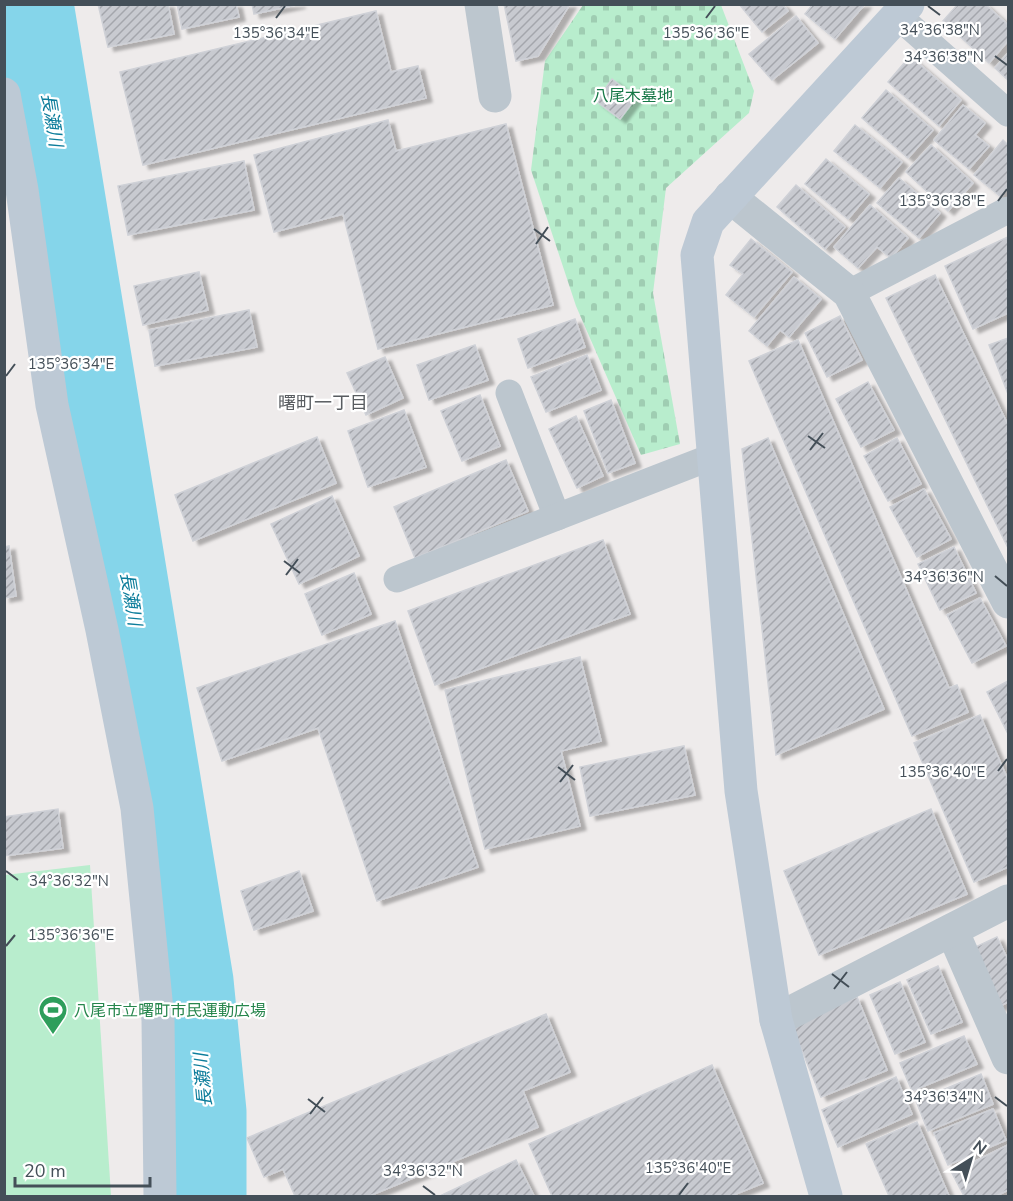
<svg xmlns="http://www.w3.org/2000/svg" width="1013" height="1201" viewBox="0 0 1013 1201" font-family="'Nunito Sans','Noto Sans JP',sans-serif">
<defs>
<pattern id="cemetery-stones" width="16" height="16" patternUnits="userSpaceOnUse" patternTransform="scale(1.5)"><rect width="16" height="16" fill="#b8edcd"/><path d="M2 7V4a2 2 0 0 1 4 0v3zM10 15v-3a2 2 0 0 1 4 0v3z" fill="#9fcdb2"/></pattern>
<pattern id="building-hatch" width="6" height="6" patternUnits="userSpaceOnUse" patternTransform="scale(1.5)"><rect width="6" height="6" fill="#c8cad0"/><path d="M-1 1l2-2M0 6l6-6M5 7l2-2" fill="none" stroke="#a4a6ac"/></pattern>
<filter id="shadow"><feDropShadow dx="6" dy="4" stdDeviation="1.5" flood-color="#0004"/></filter>
</defs>
<rect width="100%" height="100%" fill="#eeebeb"/>
<polygon fill="#b8edcd" points="90,865 111,1196 5,1196 5,875"/>
<polygon fill="url(#cemetery-stones)" points="583,5 721,5 754,91 749,113 666,188 653,293 680,444 641,455 576,306 531,170 545,61"/>
<g fill="none" stroke-linecap="round" stroke-linejoin="round">
<polyline stroke="#85d5ea" stroke-width="81" points="33,4 193,981 206,1112 206,1196"/>
</g>
<g fill="url(#building-hatch)" stroke="#cfd1d7" stroke-width="1.5" filter="url(#shadow)">
<polygon points="98,4 168,4 174,34 108,47"/>
<polygon points="177,4 236,4 239,17 182,29"/>
<polygon points="252,4 300,4 254,14"/>
<polygon points="504,4 570,4 538,56 516,61"/>
<polygon points="739,4 782,4 788,11 762,32"/>
<polygon points="813,4 865,4 835,39 805,14"/>
<polygon points="958,4 985,4 1008,25 1008,41 989,63 943,21"/>
<polygon points="376,11 391,72 418,66 426,98 143,165 120,72"/>
<polygon points="796,16 818,43 772,80 749,54"/>
<polygon points="1008,53 1008,80 995,68"/>
<polygon points="910,56 961,100 939,126 888,82"/>
<polygon points="612,79 636,98 620,119 596,101"/>
<polygon points="886,90 933,130 908,158 862,118"/>
<polygon points="963,105 985,123 975,135 989,146 969,169 934,140"/>
<polygon points="388,120 396,151 506,124 553,305 378,349 343,214 274,232 254,155"/>
<polygon points="855,125 902,162 880,188 834,151"/>
<polygon points="1003,140 1008,145 1008,187 1001,197 974,175"/>
<polygon points="931,145 973,183 948,211 906,172"/>
<polygon points="826,159 869,194 848,219 805,184"/>
<polygon points="244,161 254,210 128,235 118,186"/>
<polygon points="899,178 940,213 919,238 877,203"/>
<polygon points="796,185 845,227 825,249 777,207"/>
<polygon points="870,205 908,238 891,258 877,247 858,268 834,247"/>
<polygon points="1008,237 1008,313 973,329 945,266"/>
<polygon points="751,239 792,272 754,317 726,295 743,274 730,265"/>
<polygon points="199,272 208,310 143,325 134,286"/>
<polygon points="935,275 1008,425 1008,548 886,298"/>
<polygon points="794,277 821,299 789,337 780,330 767,346 749,331"/>
<polygon points="249,310 257,347 155,366 149,330"/>
<polygon points="840,316 862,360 827,377 805,333"/>
<polygon points="575,319 585,347 528,368 518,339"/>
<polygon points="1008,338 1008,394 989,345"/>
<polygon points="798,340 949,688 957,685 968,712 912,736 749,361"/>
<polygon points="475,345 488,380 429,400 417,365"/>
<polygon points="587,355 601,390 546,412 531,377"/>
<polygon points="385,357 403,398 366,415 347,373"/>
<polygon points="868,382 894,430 861,447 836,399"/>
<polygon points="480,395 500,446 462,461 441,411"/>
<polygon points="611,400 635,463 608,473 584,411"/>
<polygon points="404,410 426,467 368,487 348,431"/>
<polygon points="576,416 603,476 577,488 549,429"/>
<polygon points="317,437 336,483 193,541 175,495"/>
<polygon points="768,438 884,709 776,755 742,449"/>
<polygon points="897,438 921,484 888,501 864,456"/>
<polygon points="506,460 528,511 415,558 394,507"/>
<polygon points="924,489 951,539 917,557 890,507"/>
<polygon points="332,496 359,556 299,584 271,524"/>
<polygon points="603,540 630,614 435,685 408,611"/>
<polygon points="9,546 16,596 4,598 4,547"/>
<polygon points="954,547 976,593 940,610 918,564"/>
<polygon points="354,573 371,614 322,635 305,594"/>
<polygon points="980,598 1006,646 972,663 947,615"/>
<polygon points="395,621 478,867 377,901 318,728 222,761 197,688"/>
<polygon points="580,657 601,741 561,751 580,826 485,849 445,690"/>
<polygon points="1008,681 1008,734 987,692"/>
<polygon points="980,715 1008,780 1008,867 974,882 914,743"/>
<polygon points="684,746 695,795 590,816 580,767"/>
<polygon points="58,809 63,848 4,856 4,817"/>
<polygon points="931,809 967,894 819,955 784,871"/>
<polygon points="299,871 313,911 254,930 241,891"/>
<polygon points="997,937 1008,960 1008,1002 998,1007 971,949"/>
<polygon points="938,966 962,1022 931,1034 907,980"/>
<polygon points="900,982 925,1042 895,1054 870,995"/>
<polygon points="857,997 887,1070 821,1097 791,1024"/>
<polygon points="546,1014 570,1072 523,1091 538,1127 369,1196 295,1196 283,1169 264,1177 247,1138"/>
<polygon points="964,1036 977,1064 912,1091 900,1063"/>
<polygon points="712,1065 763,1183 731,1196 552,1196 529,1144"/>
<polygon points="981,1074 993,1104 928,1131 916,1101"/>
<polygon points="896,1077 912,1114 838,1147 822,1110"/>
<polygon points="993,1109 1006,1140 948,1165 934,1133"/>
<polygon points="917,1122 949,1196 889,1196 866,1144"/>
<polygon points="1008,1145 1008,1190 996,1196 964,1196 952,1173"/>
<polygon points="516,1160 534,1196 440,1196"/>
</g>
<g fill="none" stroke-linecap="round" stroke-linejoin="round">
<g stroke="#bcc6ce" stroke-width="27">
<polyline points="898,16 1008,113"/>
<polyline points="849,293 1008,210"/>
<polyline points="509,393 557,517"/>
<polyline points="397,579 714,456"/>
</g>
<g stroke="#bcc6ce" stroke-width="33">
<polyline points="481,4 495,96"/>
<polyline points="730,197 849,293 1008,602"/>
<polyline points="952,930 1008,1058"/>
<polyline points="776,1020 1008,901"/>
</g>
<g stroke="#bdc9d5" stroke-width="33">
<polyline points="4,94 22,190 52,405 102,630 137,808 158,1020 160,1196"/>
<polyline points="826,1196 776,1020 741,791 697,255 708,222 908,4"/>
</g>
</g>
<path fill="none" stroke="#444f58" stroke-width="2" d="M928,6L940,15M276,18L285,6M706,18L715,6M995,56L1007,65M998,201L1007,189M534,229L550,241M536,244L548,227M6,376L15,364M808,436L825,448M810,450L823,433M284,561L300,573M286,575L298,559M995,576L1007,586M558,767L575,780M998,771L1007,759M560,782L573,765M6,871L18,880M6,946L15,935M832,974L849,987M834,989L847,972M995,1097L1007,1106M308,1099L325,1112M310,1114L323,1097M423,1186L435,1195M679,1195L688,1183"/>
<defs>
<g id="stadium-pin" transform="scale(1.5)"><path d="M0 17L-7.5 6A9.5 9.5 0 1 1 7.5 6Z" fill="#2e9e5b" stroke="#fff"/><path d="M0-5a6.5 5 0 1 0 0 10a6.5 5 0 1 0 0-10ZM-3.5-1.8h7v3.6h-7Z" fill="#fff"/></g>
</defs>
<g fill-rule="evenodd">
<use href="#stadium-pin" x="53" y="1010"/>
</g>
<g text-anchor="middle" stroke-width="4.5" stroke-linejoin="round" paint-order="stroke">
<g font-size="16" fill="#177847" stroke="#fff">
<text x="633" y="101">八尾木墓地</text>
</g>
<g font-size="16" fill="#27864d" stroke="#fff" text-anchor="start">
<text x="74" y="1016">八尾市立曙町市民運動広場</text>
</g>
<g font-size="18" font-style="italic" fill="#0d7d9b" stroke="#fff">
<text transform="translate(52 120) rotate(81)" y="6">長瀬川</text>
<text transform="translate(131 599) rotate(81)" y="6">長瀬川</text>
<text transform="translate(203 1080) rotate(-95)" y="6">長瀬川</text>
</g>
<g font-size="18" fill="#585c60" stroke="#fff">
<text x="323" y="409">曙町一丁目</text>
</g>
</g>
<g font-size="15" text-anchor="middle" fill="#444f58" stroke="#fff" stroke-width="4.5" stroke-linejoin="round" paint-order="stroke">
<text x="940" y="35">34°36'38"N</text>
<text x="276" y="38">135°36'34"E</text>
<text x="706" y="38">135°36'36"E</text>
<text x="944" y="62">34°36'38"N</text>
<text x="942" y="206">135°36'38"E</text>
<text x="71" y="369">135°36'34"E</text>
<text x="944" y="582">34°36'36"N</text>
<text x="942" y="777">135°36'40"E</text>
<text x="69" y="886">34°36'32"N</text>
<text x="71" y="940">135°36'36"E</text>
<text x="944" y="1102">34°36'34"N</text>
<text x="688" y="1173">135°36'40"E</text>
<text x="423" y="1176">34°36'32"N</text>
</g>
<rect width="1013" height="1201" fill="none" stroke="#444f58" stroke-width="12"/>
<g transform="translate(971 1159) rotate(37)" stroke="#ffffff" stroke-width="4.5" paint-order="stroke">
<path d="M0-4.5L10 22L0 15L-10 22Z" fill="#444f58"/>
<text y="-9" font-size="16" font-weight="bold" text-anchor="middle" fill="#444f58">N</text>
</g>
<path d="M15 1177v9h135v-9" fill="none" stroke="#444f58" stroke-width="3"/>
<text x="24" y="1177" font-size="18" fill="#444f58" stroke="#ffffff" stroke-width="4.5" paint-order="stroke">20 m</text>
</svg>
